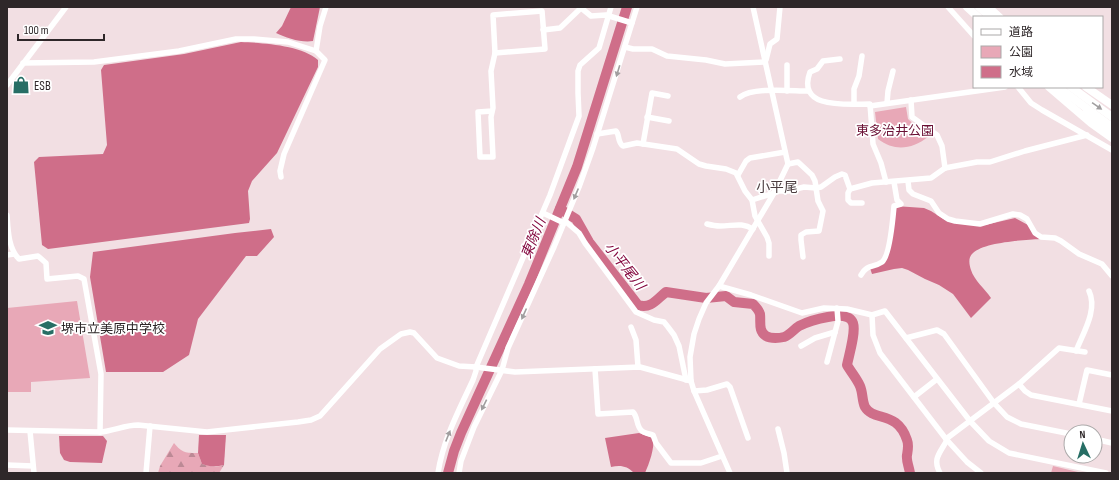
<svg xmlns="http://www.w3.org/2000/svg" width="1119" height="480" viewBox="0 0 1119 480" font-family="'Sofia Sans Condensed','Noto Sans JP',sans-serif">
<defs>
<pattern id="forest-firs" width="22" height="20" patternUnits="userSpaceOnUse"><rect width="22" height="20" fill="#e8a8b7"/><path d="M5 1l3.5 6h-7zM16 11l3.5 6h-7z" fill="#bc8995"/></pattern>
</defs>
<rect width="100%" height="100%" fill="#f2dfe3"/>
<path fill="url(#forest-firs)" d="M174,443C182,453 186,453 198,453L202,464L215,467L224,465L219,473H158L160,466Z"/>
<g fill="#e8a8b7">
<path d="M906,107L908,119L928,137C912,149 895,152 878,139L875,112Z"/>
<polygon points="77,301 90,378 31,382 31,392 7,392 7,308"/>
<polygon points="1053,466 1078,472 1078,473 1051,473"/>
</g>
<g fill="#cf6e89">
<path d="M291,7H320L313,41C302,43 286,38 276,33L282,26Z"/>
<path d="M241,42C263,43 301,45 318,60V67L277,153L252,181L248,191L250,219L249,223L48,249L42,245L34,162L39,157L103,154L107,145L101,70L104,65L184,54Z"/>
<path d="M895,206L924,208L931,211L945,220L985,225L1015,218L1028,225L1040,239C1024,240 984,242 973,253C968,257 969,264 971,270C974,280 985,289 991,298L971,318L953,294L939,285L925,279L908,270L902,268L894,269L872,274L870,268L885,262Z"/>
<polygon points="271,229 274,237 257,256 246,256 198,319 189,355 163,372 106,372 90,277 93,252 235,233"/>
<path d="M639,433L653,438C655,448 649,464 645,473H634C627,466 621,465 611,467L605,438Z"/>
<path d="M199,435H226L224,465C216,467 210,467 202,464L198,453Z"/>
<polygon points="59,436 103,436 107,441 102,463 70,462 64,460 60,453"/>
</g>
<g fill="none" stroke-linecap="round" stroke-linejoin="round">
<g stroke="#cf6e89" stroke-width="10">
<path d="M560,209L576,219L589,242L638,305C651,309 656,300 666,292L706,298L726,296L734,302L753,304C756,307 759,310 760,314C761,322 758,331 766,336C771,339 780,338 784,337C790,335 794,329 799,326C809,321 848,308 853,323C856,332 849,355 847,365C851,372 857,379 860,386C863,393 862,401 865,407C874,422 897,410 907,440C909,445 908,449 907,455C906,460 909,467 910,473"/>
<polyline points="448,473 454,451 461,433 529,284 577,167 627,7"/>
</g>
<g stroke="#fff" stroke-width="5.5">
<polyline points="580,7 591,16 606,15 632,23"/>
<polyline points="948,7 974,36"/>
<polygon points="542,11 545,49 495,53 493,15"/>
<polyline points="543,30 560,28 581,8"/>
<polyline points="625,47 633,49 652,49 667,56 706,60 725,64 765,62"/>
<path d="M840,59L823,61L817,69L810,72C796,110 848,104 870,104L873,144L881,163L886,182"/>
<polyline points="766,60 770,44 777,39 780,7"/>
<polyline points="23,63 94,62 179,51 236,39 254,39 288,42 316,51"/>
<polyline points="787,65 787,91"/>
<polyline points="7,85 66,7"/>
<polyline points="1018,87 1031,103 1042,110 1112,150"/>
<path d="M740,97C753,87 791,91 808,91"/>
<polyline points="911,100 912,117 937,135 942,146 945,168"/>
<polyline points="887,103 888,91 893,71"/>
<polyline points="854,104 854,89 859,76 862,56"/>
<polyline points="870,106 1005,87"/>
<polyline points="492,111 478,112 480,157 493,157 491,117 493,108 491,71 495,53"/>
<polyline points="647,117 669,121"/>
<path d="M597,134L616,131C620,135 617,142 623,146L637,143L677,149L699,164L706,166L726,169L736,173L745,191L752,200L755,216L767,237L769,243V256"/>
<polyline points="643,144 652,93 668,96"/>
<polyline points="788,164 798,162 812,175 815,181 818,201 823,211 819,231 806,232 801,235 801,240 803,257"/>
<polyline points="738,175 746,161 750,158 785,152"/>
<polyline points="281,177 280,171 284,154 325,60 316,51 320,26 326,7"/>
<polyline points="908,181 909,190 913,194 931,201 939,213 948,219 955,221 980,224 1013,214 1020,215 1027,219 1035,233 1041,237 1055,238 1061,241 1079,254 1102,264 1112,276"/>
<polyline points="775,191 788,191 804,187 816,188 821,187 835,177 842,174 845,175 850,189"/>
<polyline points="752,200 774,193"/>
<polyline points="862,203 851,203 848,200 848,193 850,189 872,183 931,178 945,168 977,162 990,162 1025,151 1087,135"/>
<polyline points="543,213 564,223"/>
<path d="M7,215C8,229 8,248 19,259L38,256L46,263L47,279L78,276L84,279L101,374L100,432"/>
<polyline points="565,221 579,233 585,243 636,312 654,320 664,322 668,327 674,335 679,346 686,380"/>
<path d="M707,224C711,225 716,226 720,226C733,226 742,222 753,229"/>
<polyline points="7,255 14,254"/>
<path d="M861,275C867,264 873,268 882,262C890,256 893,217 894,206L901,204L897,200L894,182"/>
<polyline points="719,286 751,295 802,313 824,308 847,309 872,315 885,311 970,421 989,441 1009,453 1106,473"/>
<polyline points="872,315 873,335 880,353 946,439 967,462 981,473"/>
<polyline points="631,327 636,340 638,367"/>
<polyline points="906,338 937,330 944,334 994,403 1007,417 1021,424 1071,434"/>
<polyline points="801,346 815,338 835,332"/>
<path d="M1076,351C1083,333 1098,310 1089,291"/>
<polyline points="827,362 838,321 837,308"/>
<path d="M595,369L598,414L633,412C638,417 636,425 641,430C643,433 650,434 653,435L656,443L671,463H701L722,456"/>
<polyline points="1019,384 1025,391 1031,395 1112,411"/>
<polyline points="694,391 707,390 727,384 730,387 748,438"/>
<polyline points="914,397 937,379"/>
<polyline points="1079,404 1087,370 1112,375"/>
<polyline points="778,429 784,453 787,473"/>
<path d="M7,430L100,432C113,431 125,425 138,425L207,432L298,422L311,420L320,416L380,349L401,334L410,332L414,333L437,358L459,366L476,367L515,372L640,367L691,381"/>
<polyline points="30,431 34,473"/>
<polyline points="946,439 1019,384 1059,348 1085,352"/>
<polyline points="1095,439 1112,443"/>
<polyline points="7,465 33,466"/>
<polyline points="146,473 150,426"/>
<path d="M438,473C443,440 459,410 473,380L476,371V367L550,195L579,116L578,93V71L580,65L599,48L611,7"/>
<polyline points="459,473 461,461 474,427 502,370 508,348 554,247 579,187 593,148 637,7"/>
<polyline points="730,473 694,391 691,381 690,357 694,334 699,319 706,303 719,286 774,193 788,164 753,7"/>
<path d="M940,473C932,459 940,453 947,440"/>
</g>
<g stroke="#fff" stroke-width="7">
<polyline points="989,7 1000,17"/>
<polyline points="1085,113 1112,133"/>
</g>
<g stroke="#fff" stroke-width="8">
<polyline points="967,7 978,17"/>
<polyline points="979,7 990,17"/>
<polyline points="1049,87 1091,123 1112,138"/>
<polyline points="1058,87 1112,127"/>
<polyline points="1071,87 1112,117"/>
<polyline points="1086,87 1112,105"/>
</g>
</g>
<defs><path id="oneway-solid" d="M-6-.8H1V-3.2L6.5 0L1 3.2V.8H-6Z"/></defs>
<g fill="#a19e9f">
<use href="#oneway-solid" transform="translate(618 71) rotate(107)"/>
<use href="#oneway-solid" transform="translate(1097 106) rotate(35)"/>
<use href="#oneway-solid" transform="translate(576 194) rotate(113)"/>
<use href="#oneway-solid" transform="translate(524 314) rotate(114)"/>
<use href="#oneway-solid" transform="translate(484 405) rotate(116)"/>
<use href="#oneway-solid" transform="translate(448 436) rotate(-68)"/>
</g>
<defs>
<g id="shop-bare" transform="scale(1.38)"><path d="M-5-2.5h2.3a2.7 3.5 0 0 1 5.4 0H5L5.5 6h-11ZM-1.5-2.5h3a1.5 2.3 0 0 0-3 0Z" fill="#276e65" stroke="#fff" stroke-width="2.5" paint-order="stroke"/></g>
<g id="school-bare" transform="scale(1.38)"><path d="M0-5L7-2L0 1L-7-2ZM-4 1L0 2.5L4 1V4Q0 6-4 4Z" fill="#276e65" stroke="#fff" stroke-width="2.5" paint-order="stroke"/></g>
</defs>
<g fill-rule="evenodd">
<use href="#shop-bare" x="21" y="85"/>
<use href="#school-bare" x="48" y="328"/>
</g>
<g text-anchor="middle" stroke-width="3.5" stroke-linejoin="round" paint-order="stroke">
<g font-size="13" fill="#2e2729" stroke="#fff" text-anchor="start">
<text x="34" y="90">ESB</text>
<text x="61" y="333">堺市立美原中学校</text>
</g>
<g font-size="13" fill="#690f33" stroke="#fff">
<text x="895" y="135">東多治井公園</text>
</g>
<g font-size="14" fill="#4b3c3f" stroke="#fff">
<text x="777" y="192">小平尾</text>
</g>
<g font-size="14" font-style="italic" fill="#84083f" stroke="#fff">
<text transform="translate(533 238) rotate(-68)" y="5">東除川</text>
<text transform="translate(625 266) rotate(52)" y="5">小平尾川</text>
</g>
</g>
<rect width="1119" height="480" fill="none" stroke="#2e2729" stroke-width="16"/>
<rect x="973" y="16" width="130" height="72" fill="#ffffff" stroke="#aba9a9"/>
<rect x="981" y="29" width="20" height="6" fill="#ffffff" stroke="#aba9a9"/>
<text x="1009" y="36" font-size="12" fill="#2e2729">道路</text>
<rect x="981" y="46" width="20" height="12" fill="#e8a8b7" stroke="#aba9a9"/>
<text x="1009" y="56" font-size="12" fill="#2e2729">公園</text>
<rect x="981" y="66" width="20" height="12" fill="#cf6e89" stroke="#aba9a9"/>
<text x="1009" y="76" font-size="12" fill="#2e2729">水域</text>
<g transform="translate(1083 444) rotate(356)"><circle r="19" fill="#ffffff" stroke="#aba9a9"/>
<path d="M0-3L7 15L0 10L-7 15Z" fill="#276e65"/>
<text y="-6" font-size="11" font-weight="bold" text-anchor="middle" fill="#2e2729">N</text>
</g>
<path d="M18 34v6h86v-6" fill="none" stroke="#2e2729" stroke-width="2"/>
<text x="24" y="34" font-size="12" fill="#2e2729" stroke="#ffffff" stroke-width="3" paint-order="stroke">100 m</text>
</svg>
